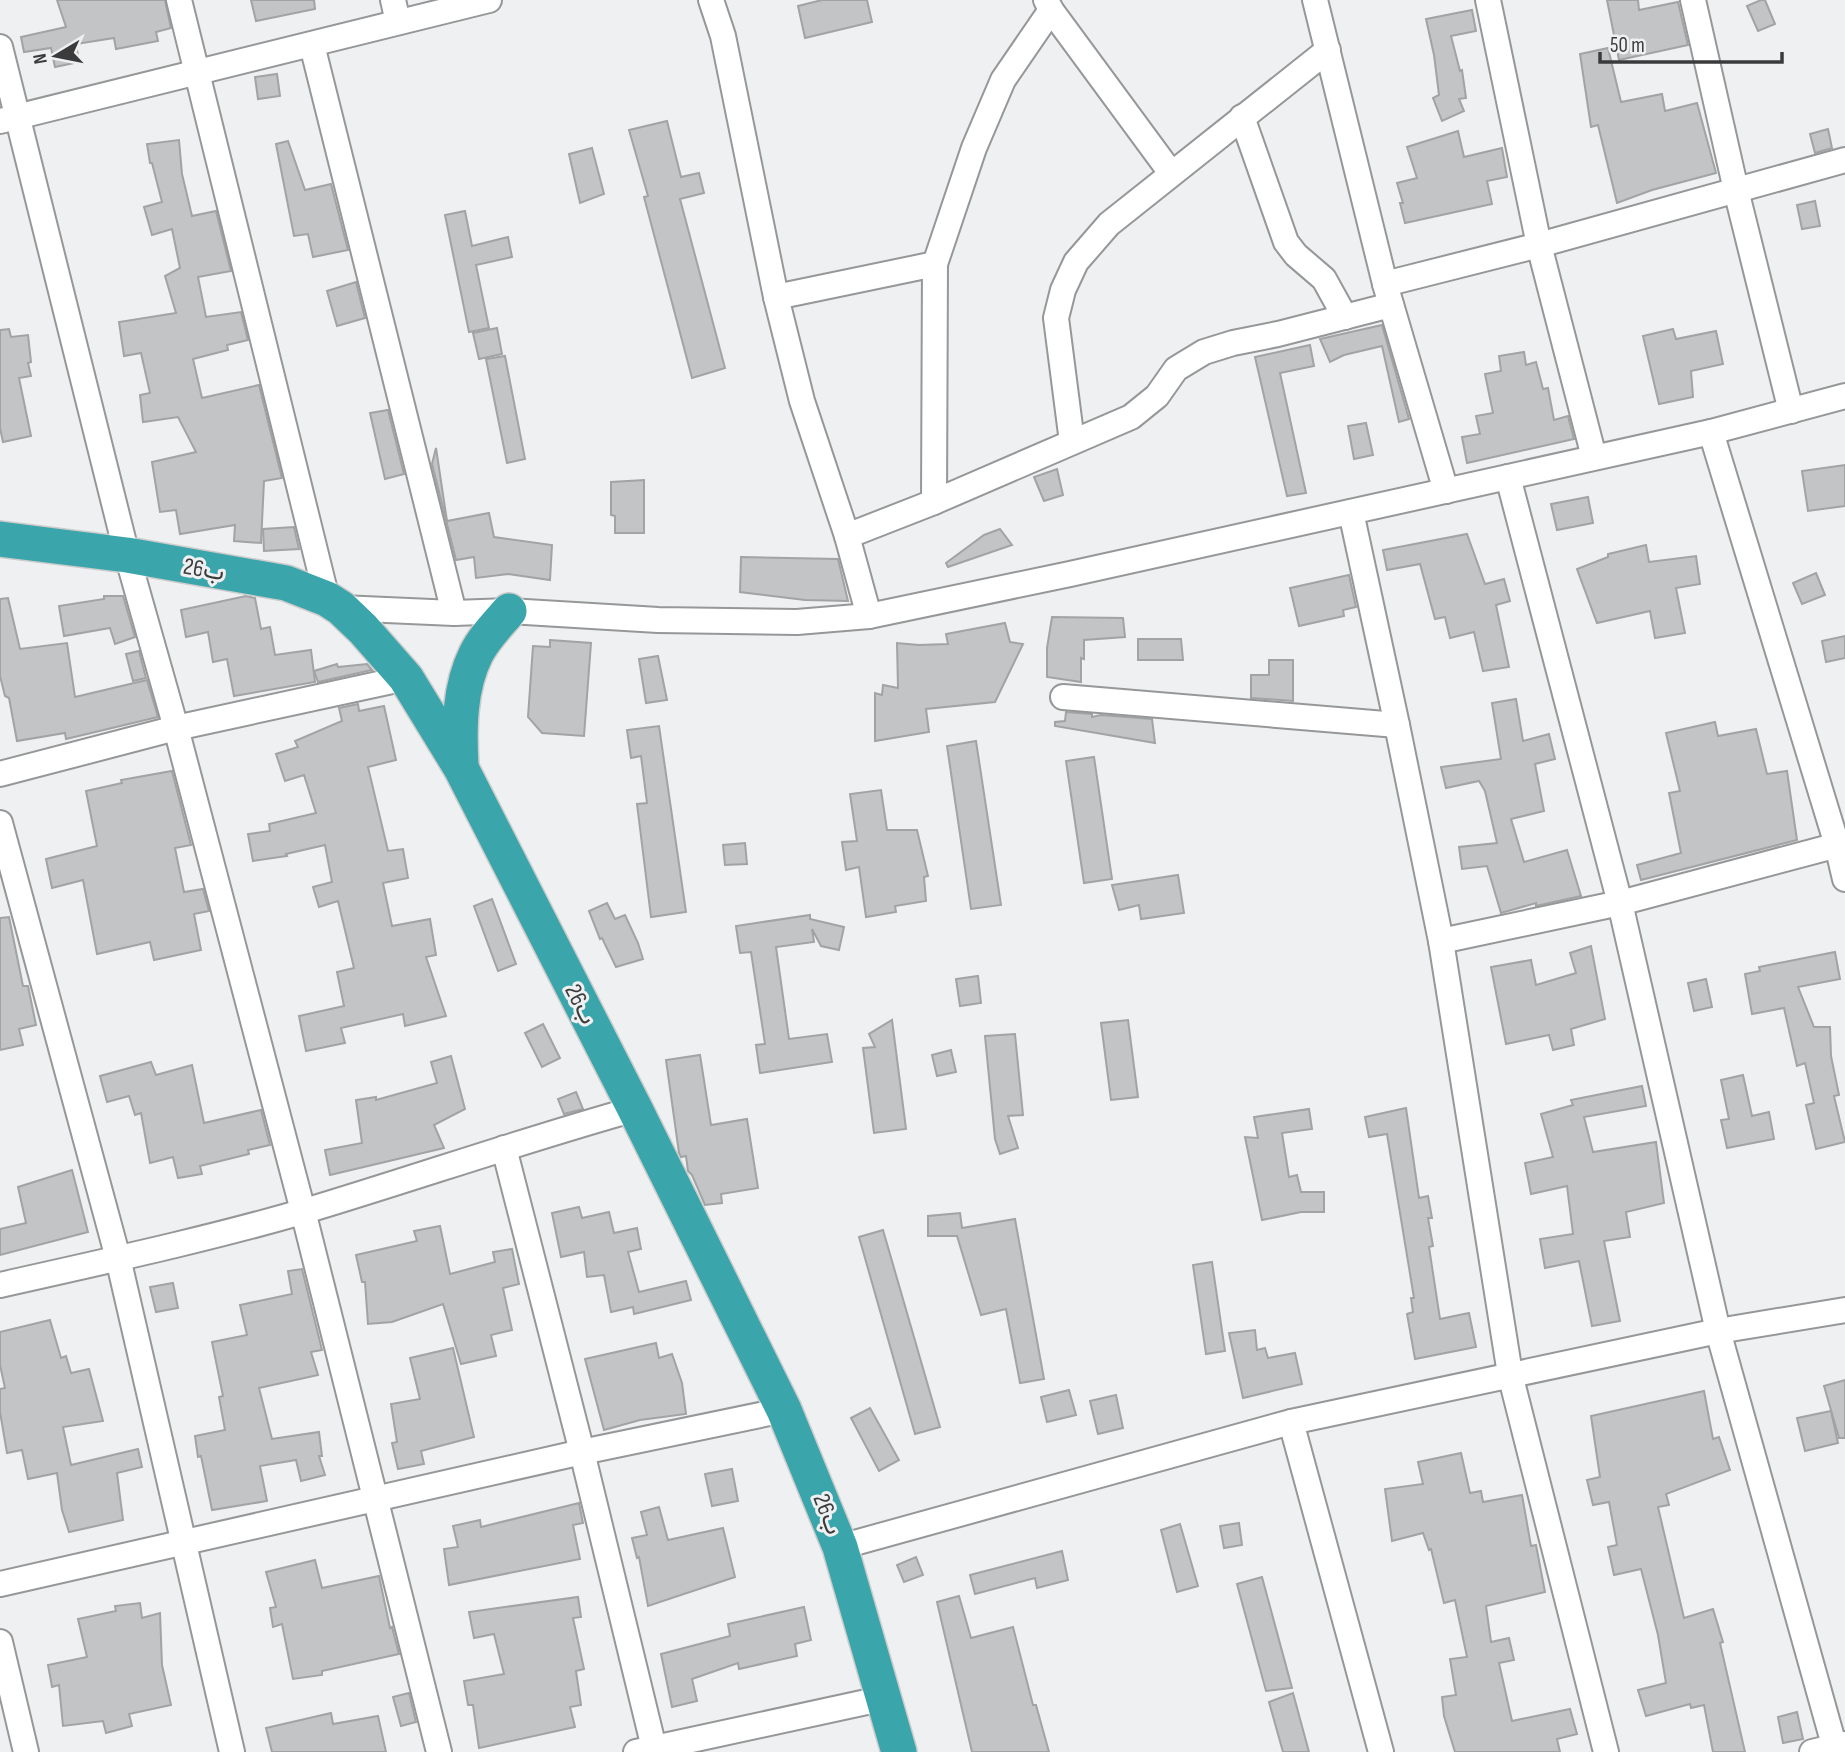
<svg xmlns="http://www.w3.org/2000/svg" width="1845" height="1752" viewBox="0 0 1845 1752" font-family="'Sofia Sans Condensed',Vazirmatn,sans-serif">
<rect width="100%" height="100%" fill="#eef0f1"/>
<g fill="#c2c4c5" stroke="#a2a3a4" stroke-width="2">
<polygon points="57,0 165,0 171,28 156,32 158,41 116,49 114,38 76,44 79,62 55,67 51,48 24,52 21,37 66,27"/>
<polygon points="251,0 314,0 315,9 256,21"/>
<polygon points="822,0 867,0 872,22 805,38 798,6"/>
<polygon points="1607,0 1638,0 1639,10 1678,2 1688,45 1619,60"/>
<polygon points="1761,0 1765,0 1775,24 1758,31 1747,6"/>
<polygon points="1472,10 1476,31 1451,36 1460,71 1462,70 1466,98 1459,99 1464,111 1442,121 1433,98 1439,95 1434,55 1426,19"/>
<polygon points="1608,48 1621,102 1662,94 1665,111 1697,103 1716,173 1652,190 1617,203 1598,125 1591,127 1580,54"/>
<polygon points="277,74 280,96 258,99 255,77"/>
<polygon points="667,121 681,177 699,173 704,193 680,199 725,368 692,378 644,197 648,196 629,130"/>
<polygon points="1828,129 1832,148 1815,153 1810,134"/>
<polygon points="1458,131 1464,157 1502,148 1507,177 1487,181 1492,204 1405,223 1400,203 1403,203 1397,183 1417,178 1407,147"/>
<polygon points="179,140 182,174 192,216 216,211 231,271 198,277 206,317 241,312 248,340 227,345 228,350 193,359 202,398 259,385 282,478 264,481 261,543 234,541 235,525 180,534 176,510 160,512 152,462 196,452 178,417 143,422 140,395 150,393 141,353 124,356 119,322 176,313 165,276 180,268 172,229 152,235 144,207 162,202 152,163 150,163 147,144"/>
<polygon points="288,141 305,190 331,184 348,250 313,257 308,234 294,236 276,144"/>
<polygon points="592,148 604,194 580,203 569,154"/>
<polygon points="1815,201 1820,226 1802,229 1797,205"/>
<polygon points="465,211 472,246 508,237 512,257 476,265 489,328 469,332 445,215"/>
<polygon points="356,282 365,318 337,326 327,291"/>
<polygon points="1382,325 1409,419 1399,422 1382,346 1344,355 1330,362 1320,339"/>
<polygon points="497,328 502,354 479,359 473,333"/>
<polygon points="9,329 11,337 28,335 31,362 28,363 31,376 19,378 31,436 3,442 0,428 0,330"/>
<polygon points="1673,329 1676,339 1716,331 1723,364 1691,371 1693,397 1659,404 1643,336"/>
<polygon points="1310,345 1314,366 1280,373 1306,493 1287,496 1255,357"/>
<polygon points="1524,352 1526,365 1536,362 1543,389 1548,388 1554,420 1568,416 1574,439 1467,463 1462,437 1480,434 1476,416 1493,413 1485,374 1501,371 1499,356"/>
<polygon points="505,356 525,459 507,463 486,359"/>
<polygon points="388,410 404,474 385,479 370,413"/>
<polygon points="1366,423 1373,455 1354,459 1348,426"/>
<polygon points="436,448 447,521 489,513 494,537 552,545 550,580 508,574 476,578 474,557 456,560 432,464"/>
<polygon points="1845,465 1845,506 1808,511 1802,471"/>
<polygon points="1057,469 1063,495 1044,501 1034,477"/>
<polygon points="644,480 644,533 615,533 615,516 611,515 611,482"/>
<polygon points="1588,497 1593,523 1557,530 1551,504"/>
<polygon points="294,527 299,549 264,551 263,529"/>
<polygon points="1000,529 1012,545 948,567 946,563 984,535"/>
<polygon points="1467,534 1485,584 1504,579 1510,601 1496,605 1509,667 1483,671 1474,632 1450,638 1445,617 1435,619 1420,564 1387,570 1383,550"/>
<polygon points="1646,545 1649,562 1696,556 1700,584 1676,588 1685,633 1655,638 1650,611 1597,623 1577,569 1608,557 1608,554"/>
<polygon points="741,557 838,559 848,601 805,600 740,592"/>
<polygon points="1816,573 1825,595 1802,604 1793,583"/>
<polygon points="1349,575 1356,607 1343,610 1344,616 1299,626 1290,588"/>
<polygon points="104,596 123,596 135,637 115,644 110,628 64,636 59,606 104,599"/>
<polygon points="246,596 255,598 261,629 270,627 275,655 311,650 315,682 234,696 227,659 213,662 208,632 186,637 181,610"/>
<polygon points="8,598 20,649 67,643 75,697 147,680 158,717 66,739 65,733 17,741 9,698 5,696 0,676 0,599"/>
<polygon points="1052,617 1123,618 1125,637 1084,640 1084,659 1081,658 1081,682 1047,677 1047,648"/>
<polygon points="1005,623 1010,642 1023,644 995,702 926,709 929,732 875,741 875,693 882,695 883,685 898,688 897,643 919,645 948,644 946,634"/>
<polygon points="1845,636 1845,658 1826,662 1822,641"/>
<polygon points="1138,639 1181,639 1183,660 1138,660"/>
<polygon points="550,640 591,643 584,736 542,733 528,717 533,646 550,647"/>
<polygon points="139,651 146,678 133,681 126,654"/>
<polygon points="658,656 667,700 646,703 639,659"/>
<polygon points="1269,660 1293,660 1293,701 1251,698 1251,675 1269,675"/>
<polygon points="337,664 338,667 367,664 372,670 318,682 314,671"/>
<polygon points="1516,699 1523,741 1549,734 1555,759 1535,764 1544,811 1511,819 1524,862 1567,850 1581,896 1536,906 1536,903 1501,913 1487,866 1462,869 1459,847 1497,843 1485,791 1479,781 1446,788 1441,767 1501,759 1492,703"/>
<polygon points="358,704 359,711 384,706 396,760 368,767 388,851 403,849 408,878 383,883 392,926 430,919 436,955 426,957 446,1016 405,1026 403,1014 341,1028 345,1043 306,1051 299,1016 344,1006 337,972 354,968 338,901 319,907 313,887 332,882 325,845 286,854 287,856 253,861 248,834 270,831 269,824 316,813 304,775 285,781 276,754 298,747 295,741 342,721 339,708"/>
<polygon points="1066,712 1092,714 1092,717 1101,715 1152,719 1155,743 1055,726 1055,722 1065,721"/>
<polygon points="1715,722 1718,736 1756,729 1767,774 1787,771 1797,840 1641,880 1637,865 1681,853 1669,793 1680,791 1666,733"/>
<polygon points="659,726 686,912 651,917 637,804 647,803 641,756 631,758 627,730"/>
<polygon points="976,741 1001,905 971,909 947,746"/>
<polygon points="1094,757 1112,879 1084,883 1066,761"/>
<polygon points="172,771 191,845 175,848 184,892 203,889 209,911 194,914 201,950 154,960 150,942 97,954 83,880 52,888 46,859 97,846 86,791 122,783 121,780"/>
<polygon points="881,790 887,830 917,830 928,876 924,877 926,901 895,906 896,912 866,917 859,867 846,870 842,842 857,841 850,794"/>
<polygon points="745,843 747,864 725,865 723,845"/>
<polygon points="1178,875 1184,913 1141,919 1139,905 1119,910 1112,885"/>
<polygon points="492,899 516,964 498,971 474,906"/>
<polygon points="607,903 615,919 625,915 638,943 643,959 616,967 602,938 600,939 589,911"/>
<polygon points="810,915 810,919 844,927 839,950 821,946 812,929 814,942 776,947 789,1039 827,1034 832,1062 760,1073 756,1045 765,1044 751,952 740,953 736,926"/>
<polygon points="9,917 23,986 28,986 36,1025 19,1029 23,1045 0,1050 0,918"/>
<polygon points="1591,946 1605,1019 1571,1029 1574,1045 1553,1050 1549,1035 1506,1044 1491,967 1531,960 1536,985 1576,973 1570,953"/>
<polygon points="1835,952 1840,979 1798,987 1814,1027 1830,1027 1831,1056 1839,1095 1834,1096 1845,1142 1816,1149 1806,1105 1814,1103 1805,1063 1797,1066 1784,1008 1752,1014 1745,974 1760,971 1759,967"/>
<polygon points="978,976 981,1003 960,1006 956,979"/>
<polygon points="1706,979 1712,1007 1694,1011 1688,983"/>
<polygon points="892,1020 906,1129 874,1133 863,1048 875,1047 869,1034"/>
<polygon points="1128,1020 1138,1097 1111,1100 1101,1023"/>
<polygon points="543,1024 560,1058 542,1067 525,1033"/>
<polygon points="1015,1034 1023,1115 1008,1116 1018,1148 1000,1154 995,1139 985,1036"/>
<polygon points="951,1050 956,1072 937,1076 932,1055"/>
<polygon points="700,1055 711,1125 747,1119 758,1188 721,1194 722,1203 705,1205 692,1175 688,1171 686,1156 681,1157 679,1153 666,1060"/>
<polygon points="451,1056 465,1109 434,1125 444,1148 330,1175 325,1150 362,1143 356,1100 376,1097 376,1100 437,1083 431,1062"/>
<polygon points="151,1062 156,1075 192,1065 204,1123 261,1110 270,1145 248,1150 249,1154 200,1166 202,1174 178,1178 173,1157 150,1163 141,1113 135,1115 129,1096 107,1102 100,1076"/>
<polygon points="1743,1075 1752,1116 1769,1112 1774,1139 1727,1148 1721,1120 1729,1119 1721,1080"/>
<polygon points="1642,1086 1646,1106 1584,1117 1593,1152 1656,1142 1664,1203 1626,1212 1630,1237 1604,1241 1620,1321 1592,1326 1579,1261 1545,1268 1540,1239 1573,1234 1567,1186 1531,1194 1525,1163 1553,1157 1541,1114 1573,1105 1571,1100"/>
<polygon points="576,1092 583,1109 564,1114 558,1099"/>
<polygon points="1406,1108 1419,1198 1428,1196 1432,1218 1428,1218 1433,1246 1429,1247 1440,1319 1469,1313 1476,1347 1415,1359 1407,1314 1413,1312 1411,1298 1414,1298 1387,1134 1369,1137 1365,1117"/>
<polygon points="1309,1109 1312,1129 1282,1133 1289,1177 1297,1175 1301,1192 1324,1192 1324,1212 1301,1212 1262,1220 1245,1137 1258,1138 1254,1117"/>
<polygon points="72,1170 88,1232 0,1255 0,1229 26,1223 18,1187"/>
<polygon points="579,1207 582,1218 609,1212 614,1233 637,1228 641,1249 628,1252 639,1292 686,1281 691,1300 634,1314 633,1307 611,1312 604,1275 587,1277 584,1252 561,1257 552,1213"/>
<polygon points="960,1213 962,1228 1015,1219 1044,1379 1020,1383 1006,1309 981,1315 957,1236 928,1236 928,1216"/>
<polygon points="440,1226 450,1274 495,1262 493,1252 512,1249 519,1284 503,1288 512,1330 491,1335 496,1356 461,1364 443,1304 392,1322 368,1324 365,1282 362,1282 356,1255 417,1241 414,1231"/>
<polygon points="883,1230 940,1427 915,1434 859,1237"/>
<polygon points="1212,1262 1225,1351 1206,1354 1193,1265"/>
<polygon points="302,1269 322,1350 311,1352 318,1375 259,1388 272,1439 319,1432 322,1456 319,1456 325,1475 301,1481 296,1460 260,1466 267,1501 212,1510 201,1456 198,1457 195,1436 225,1430 219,1397 223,1396 212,1342 247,1335 240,1305 292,1294 288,1271"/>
<polygon points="173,1283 178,1308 156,1312 150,1287"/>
<polygon points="50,1320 61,1358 66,1356 71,1373 89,1369 103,1421 63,1427 71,1465 138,1449 142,1467 117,1473 123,1520 69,1532 62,1510 57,1473 28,1479 22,1450 7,1453 0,1412 0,1389 5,1388 0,1365 0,1332"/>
<polygon points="1255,1330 1257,1350 1265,1348 1268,1358 1295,1353 1302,1384 1243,1398 1229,1333"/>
<polygon points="656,1343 659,1358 672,1354 682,1383 686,1414 640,1420 604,1430 585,1359"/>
<polygon points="453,1348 474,1437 421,1451 424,1464 398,1469 392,1443 397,1442 391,1404 420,1399 410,1358"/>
<polygon points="1845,1380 1845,1438 1839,1438 1824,1386"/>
<polygon points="1069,1390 1076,1415 1047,1422 1041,1397"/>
<polygon points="1704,1391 1713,1439 1719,1437 1730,1470 1666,1494 1669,1505 1658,1507 1684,1618 1713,1609 1723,1642 1720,1643 1745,1752 1713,1752 1704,1705 1691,1708 1690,1704 1646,1716 1638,1690 1666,1683 1658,1635 1641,1569 1614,1575 1608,1547 1617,1545 1609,1502 1593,1505 1587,1480 1600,1477 1591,1416"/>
<polygon points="1116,1395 1123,1428 1098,1434 1090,1401"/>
<polygon points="870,1408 899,1460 879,1471 851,1418"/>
<polygon points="1831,1411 1838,1443 1805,1451 1797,1418"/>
<polygon points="1461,1453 1470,1493 1481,1491 1483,1502 1522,1495 1531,1546 1536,1545 1545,1592 1486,1606 1491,1642 1509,1638 1514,1660 1499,1663 1512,1721 1570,1709 1577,1734 1557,1739 1560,1752 1455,1752 1444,1716 1442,1697 1456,1695 1450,1659 1467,1657 1455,1600 1444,1603 1431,1549 1429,1550 1423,1533 1392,1541 1385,1489 1423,1484 1418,1462"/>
<polygon points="732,1469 738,1501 712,1506 705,1474"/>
<polygon points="579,1503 583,1523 573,1525 580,1559 449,1585 444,1549 458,1547 453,1526 480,1520 481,1527"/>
<polygon points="659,1507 668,1540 723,1528 735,1577 648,1606 639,1557 637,1558 632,1538 647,1535 641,1512"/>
<polygon points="1239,1523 1242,1545 1224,1548 1220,1526"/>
<polygon points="1180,1524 1198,1586 1177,1592 1161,1530"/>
<polygon points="1062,1551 1068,1580 1037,1588 1035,1578 975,1594 970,1575"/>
<polygon points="916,1557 923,1575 904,1582 897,1565"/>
<polygon points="315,1560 322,1588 379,1576 390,1628 392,1627 399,1654 322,1671 322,1675 293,1679 282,1624 273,1627 270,1608 276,1607 266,1572"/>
<polygon points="1262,1577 1292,1688 1266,1691 1237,1584"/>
<polygon points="959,1596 971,1638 1013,1627 1033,1705 1036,1705 1049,1752 972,1752 937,1602"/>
<polygon points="578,1597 581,1617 573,1618 584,1669 576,1671 581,1705 570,1707 575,1727 479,1748 473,1705 468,1705 464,1681 504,1674 494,1634 474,1638 469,1612"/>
<polygon points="140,1603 142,1618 160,1613 162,1665 171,1705 129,1714 132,1726 106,1733 103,1721 63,1726 59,1685 52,1687 48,1665 87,1657 78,1619 116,1611 115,1606"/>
<polygon points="804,1607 811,1640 795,1644 797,1656 739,1669 738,1663 692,1679 697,1701 672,1707 661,1654 730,1636 728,1624"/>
<polygon points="409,1693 416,1722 401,1726 393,1697"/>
<polygon points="1293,1693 1309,1752 1283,1752 1269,1702"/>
<polygon points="1797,1712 1803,1739 1783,1743 1778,1717"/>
<polygon points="331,1713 333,1724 378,1716 386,1752 272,1752 266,1728"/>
</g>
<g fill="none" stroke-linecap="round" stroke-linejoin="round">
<g stroke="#969798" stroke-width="28">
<g id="minor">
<polyline points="179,0 327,599"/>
<polyline points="393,0 398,22"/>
<polyline points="711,0 723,36 776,297 802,401 847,536 869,616"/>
<polyline points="1046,0 1051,10 1171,173"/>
<polyline points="1315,0 1385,284 1446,491"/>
<polyline points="1488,0 1539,245 1594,457"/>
<polyline points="1693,0 1736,190 1791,411"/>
<polyline points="312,45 454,613"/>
<polyline points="0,47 127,555 176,728 303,1211 439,1752"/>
<polyline points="1242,117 1286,242 1296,255 1324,279 1345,317"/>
<polyline points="0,121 489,0"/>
<polyline points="1385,284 1539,245 1845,160"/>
<polyline points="776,297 935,264"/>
<polyline points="1711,432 1837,845 1845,879"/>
<polyline points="1072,442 1056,318 1063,290 1076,262 1109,224 1328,50"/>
<polyline points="1508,477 1620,903 1718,1331 1836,1752"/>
<polyline points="934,502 935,264 974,148 1003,80 1051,10"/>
<polyline points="1351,512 1397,725 1441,941 1510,1374 1606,1752"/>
<polyline points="847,536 934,502 1131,417 1157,396 1176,369 1204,352 1233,343 1278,334 1391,305"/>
<polyline points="341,608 454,613 509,611 658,620 797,622 869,616 1070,574 1711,432 1845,396"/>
<polyline points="1063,697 1397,725"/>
<polyline points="0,774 176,728 406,678"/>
<polyline points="0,823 118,1258 232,1752"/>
<polyline points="1441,941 1620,903 1845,843"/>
<polyline points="504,1148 582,1452 655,1752"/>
<path d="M0,1285C102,1262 205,1240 305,1211C415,1178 524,1140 635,1109"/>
<polyline points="1291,1422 1381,1752"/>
<polyline points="840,1547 1291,1422 1718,1331 1845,1310"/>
<polyline points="0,1584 582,1452 784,1410"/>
<polyline points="0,1642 26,1752"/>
<polyline points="636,1752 885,1698"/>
<polyline points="1812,1752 1845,1744"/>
</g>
</g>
<g stroke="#ccc" stroke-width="38">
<g id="highway">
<polyline points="0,539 127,555 286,583 327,599 341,608 363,629 406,678 461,768 635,1109 784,1410 840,1547 899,1752"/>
<path d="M461,766C459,729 459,688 476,654C484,638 497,625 509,611"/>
</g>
</g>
<use href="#minor" stroke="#fff" stroke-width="24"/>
<use href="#highway" stroke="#3ba5ac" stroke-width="35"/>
</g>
<g text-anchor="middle" stroke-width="6" stroke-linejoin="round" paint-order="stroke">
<g font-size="24" fill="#3b3b3c" stroke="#eef0f1">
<text transform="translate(204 569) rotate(10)" y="8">26ب</text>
<text transform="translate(581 1004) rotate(63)" y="8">26ب</text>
<text transform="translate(828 1514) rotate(69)" y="8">26ب</text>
</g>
</g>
<g transform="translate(56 56) rotate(260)" stroke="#eef0f1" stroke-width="5" paint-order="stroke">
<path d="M0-5L12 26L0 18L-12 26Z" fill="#3b3b3c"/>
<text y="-10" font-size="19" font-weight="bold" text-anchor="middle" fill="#3b3b3c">N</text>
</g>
<path d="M1600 52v10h182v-10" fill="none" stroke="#3b3b3c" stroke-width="3.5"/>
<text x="1610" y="52" font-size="21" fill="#3b3b3c" stroke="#eef0f1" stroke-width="5" paint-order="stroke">50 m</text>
</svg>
